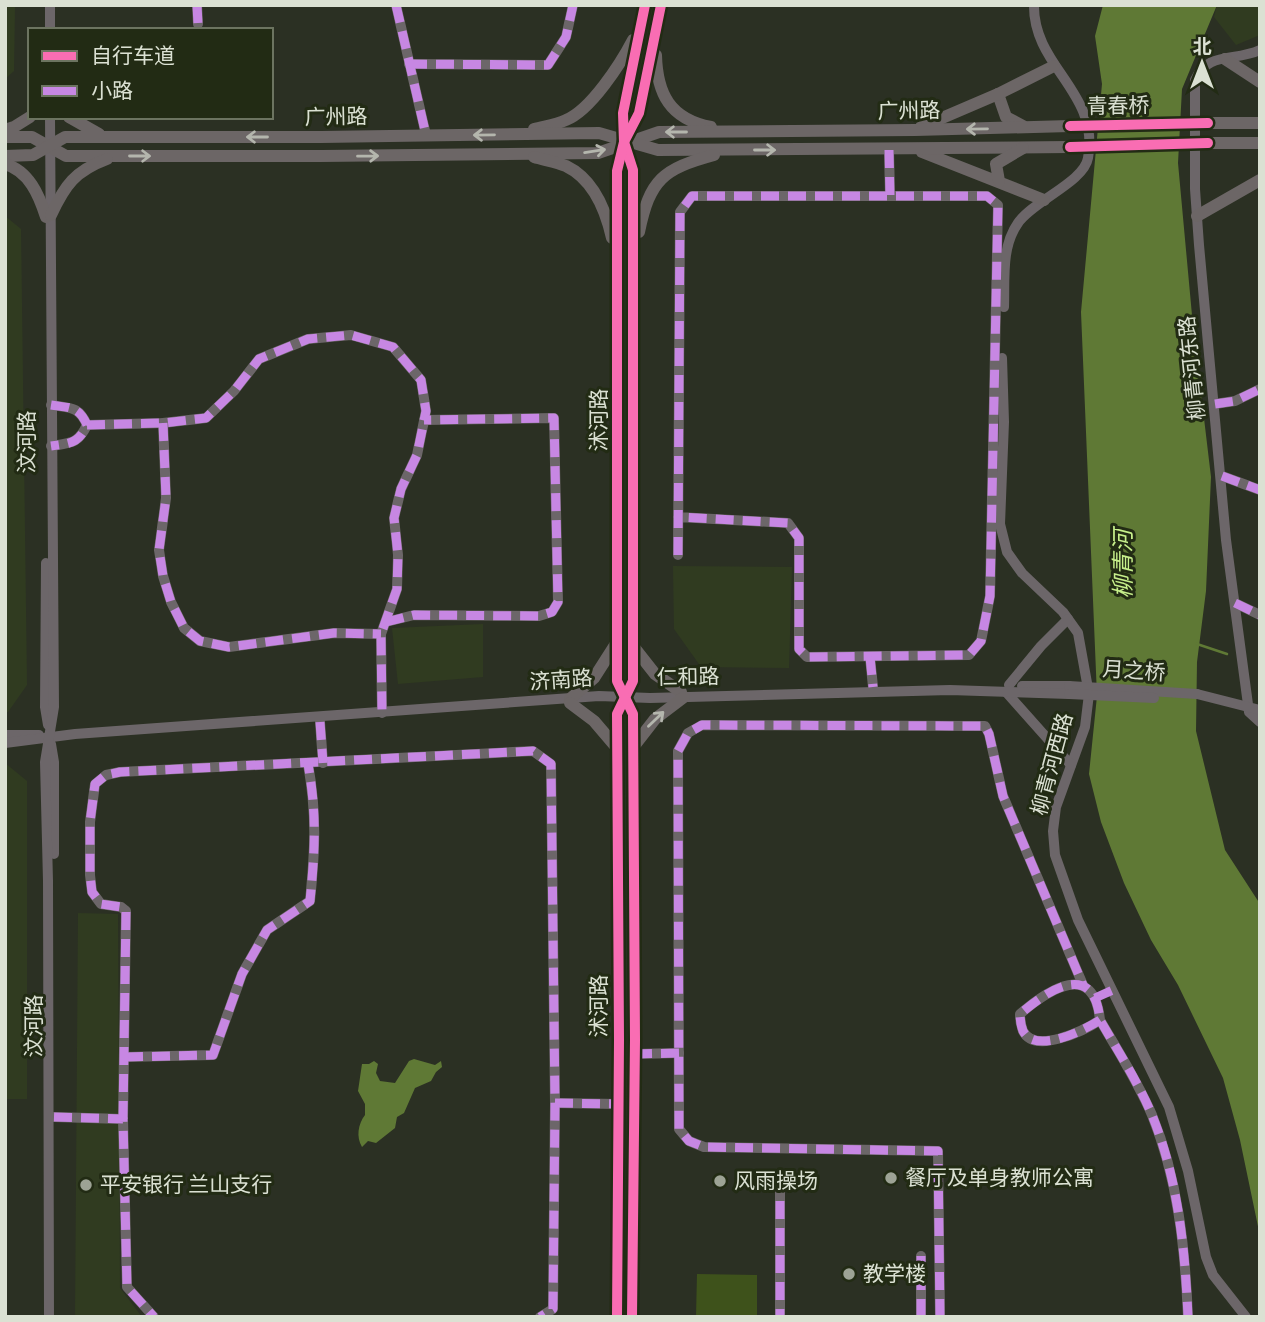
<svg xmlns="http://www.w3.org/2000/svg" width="1265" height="1322" viewBox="0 0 1265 1322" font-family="'Source Sans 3','Noto Sans SC',sans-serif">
<rect width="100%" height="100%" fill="#2b3023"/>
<g fill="#303b20">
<polygon points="5,5 15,5 14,71 5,79"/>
<polygon points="1217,5 1260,5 1260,35 1236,45 1214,17"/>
<polygon points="5,216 21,229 27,685 8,712 5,712"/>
<polygon points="673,566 792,567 789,668 701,667 674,629"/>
<polygon points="483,624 483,677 398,684 392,628"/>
<polygon points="5,763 27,781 27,1099 5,1099"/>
<polygon points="78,913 118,914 120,1288 142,1317 75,1317"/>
</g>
<polygon fill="#3e521b" points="697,1274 757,1275 757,1317 696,1317"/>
<g fill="#5f7935">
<polygon points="1103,5 1217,5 1182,89 1178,163 1193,326 1211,477 1206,591 1197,662 1196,731 1225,850 1260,904 1260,1236 1240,1140 1223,1078 1178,985 1151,940 1124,883 1101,822 1089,774 1097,696 1081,312 1102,84 1095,36"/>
<path d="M414,1059L435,1065L441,1061L442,1067L436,1072L431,1081L415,1088L404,1113L397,1117L395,1128L376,1143L368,1141L362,1147C356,1137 358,1124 365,1115V1104L358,1091L362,1064H369L374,1061L378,1064L376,1073L380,1081L395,1083L409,1061Z"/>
</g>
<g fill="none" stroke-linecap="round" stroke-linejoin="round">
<polyline stroke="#5f7935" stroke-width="2.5" points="1197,644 1227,654"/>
<g stroke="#6c6669" stroke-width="10">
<polyline points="197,5 198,24"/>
<polyline points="396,5 426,135"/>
<polyline points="50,30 50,5"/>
<path d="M1260,50C1234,62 1208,51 1195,80V189L1199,245L1226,540L1249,712L1260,722"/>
<polyline points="409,64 548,65 566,37 573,5"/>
<polyline points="889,150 890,196"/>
<path d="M1004,307C1005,279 1001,247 1018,223C1033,201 1084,182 1088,158C1100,92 1033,67 1034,5"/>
<polyline points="1002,358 1004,422 1000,524 1007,552 1022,573 1063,612 1078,633 1089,694 1085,727 1056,807 1053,831 1055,855 1078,920 1169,1107 1188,1171 1206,1257 1213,1275 1246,1317"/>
<polyline points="1215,404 1235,401 1260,389"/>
<path d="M51,405C70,408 79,406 87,425C78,444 71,443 51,446"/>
<polyline points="163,423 166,498 159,550 163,576 171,602 184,628 200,641 229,647 334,633 381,634"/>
<polyline points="87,425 163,423 206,418 234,391 259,359 308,339 351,335 393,347 421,380 426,411 417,455 401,489 394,518 398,555 397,589 381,634 382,713"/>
<polyline points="1222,476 1260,490"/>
<polyline points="678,555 680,212 692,196 987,196 998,205 990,596 981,641 969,655 807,657 799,649 799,538 788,523 678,517"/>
<polyline points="46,563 45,707 48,725"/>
<polyline points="1235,603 1260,615"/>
<polyline points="386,622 414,615 539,616 552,612 558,602 554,418 424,420"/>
<polyline points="870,657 873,687"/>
<polyline points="1009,685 1041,646 1068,619"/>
<polyline points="1022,686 1069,686"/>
<polyline points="1006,692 1071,765"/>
<polyline points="1197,694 1260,710"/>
<polyline points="320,722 323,763"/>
<polyline points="5,735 39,735"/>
<polyline points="5,743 75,734 599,696 650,698 950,690 1069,694"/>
<polyline points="51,744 54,762 54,854"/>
<path d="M1100,1020C1085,1030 1035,1055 1023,1031C1021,1026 1020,1019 1020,1014C1049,989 1094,960 1100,1020C1118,1051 1138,1082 1152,1115C1178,1179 1185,1248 1188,1317"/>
<polyline points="634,1054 679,1053"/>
<path d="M125,1057L213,1055L242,974L267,930L310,901C315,850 317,814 308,764"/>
<polyline points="555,1103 618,1104"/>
<polyline points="54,1117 123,1119 127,1287 154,1317"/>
<polyline points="123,1119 126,911 121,907 101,904 92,892 90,875 90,822 95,784 106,775 120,772 533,751 551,764 555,1103 553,1309 540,1317"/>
<polyline points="780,1174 780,1317"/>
<polyline points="49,1317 48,881 45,762 54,707 50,117"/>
<polyline points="921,1317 921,1256"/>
<polyline points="940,1317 938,1151 704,1147 689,1141 679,1129 678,751 688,733 702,725 985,726 989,734 1003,796 1083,985"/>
</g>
<g stroke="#6c6666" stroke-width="12">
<path d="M656,55C657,94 670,119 711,127"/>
<polyline points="1225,59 1260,82"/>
<polyline points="998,94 1006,117 1023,126"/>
<polyline points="69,117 99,134"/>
<polyline points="1208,123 1260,123"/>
<polyline points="921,127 998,94 1054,66"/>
<path d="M534,129C545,126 556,125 566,120C591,110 621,63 633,40"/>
<polyline points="5,130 14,127 30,117"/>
<polyline points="5,137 32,137 66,156 321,156 598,153 659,132 915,130 1070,126"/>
<polyline points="1208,143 1260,143"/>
<polyline points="922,152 1044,200"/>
<polyline points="5,156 33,155 65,137 321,137 599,133 658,150 1070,147"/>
<path d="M534,157C544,160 557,162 566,166C593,179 606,211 612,238"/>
<path d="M5,164C29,171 39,195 46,217"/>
<polyline points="999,181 996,164 1023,148"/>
<path d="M51,215C65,185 75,171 107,159"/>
<polyline points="1197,216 1260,180"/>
<path d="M639,232C650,179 663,169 714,155"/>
<polyline points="633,646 655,674 681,692"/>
<polyline points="570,699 594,678 617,642"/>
<polyline points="570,703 594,721 617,748"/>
<polyline points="634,746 655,719 684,697"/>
<polyline points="617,1317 619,1040 617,714 633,681 633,170 624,142 623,113 645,5"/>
<polyline points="632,1317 635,1040 633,714 617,681 617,171 624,142 639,113 661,5"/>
</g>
<g stroke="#6c6669" stroke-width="10">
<polyline points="1069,686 1197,694"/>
<polyline points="1069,694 1154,698"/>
</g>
<g stroke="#6c6666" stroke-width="12">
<polyline points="1070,126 1208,123"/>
<polyline points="1070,147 1208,143"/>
</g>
<g stroke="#c787e3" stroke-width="9" stroke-dasharray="18 9" stroke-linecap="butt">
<polyline points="197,5 198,24"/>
<polyline points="396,5 426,135"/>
<polyline points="409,64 548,65 566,37 573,5"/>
<polyline points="889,150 890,196"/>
<polyline points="1215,404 1235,401 1260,389"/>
<path d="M51,405C70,408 79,406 87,425C78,444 71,443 51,446"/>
<polyline points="163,423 166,498 159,550 163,576 171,602 184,628 200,641 229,647 334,633 381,634"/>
<polyline points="87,425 163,423 206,418 234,391 259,359 308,339 351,335 393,347 421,380 426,411 417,455 401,489 394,518 398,555 397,589 381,634 382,713"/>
<polyline points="1222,476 1260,490"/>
<polyline points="678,555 680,212 692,196 987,196 998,205 990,596 981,641 969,655 807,657 799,649 799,538 788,523 678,517"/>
<polyline points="1235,603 1260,615"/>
<polyline points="386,622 414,615 539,616 552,612 558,602 554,418 424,420"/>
<polyline points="870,657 873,687"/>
<polyline points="320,722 323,763"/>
<polyline points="1095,998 1113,990"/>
<path d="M1100,1020C1085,1030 1035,1055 1023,1031C1021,1026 1020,1019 1020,1014C1049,989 1094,960 1100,1020C1118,1051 1138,1082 1152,1115C1178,1179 1185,1248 1188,1317"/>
<polyline points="634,1054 679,1053"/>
<path d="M125,1057L213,1055L242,974L267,930L310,901C315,850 317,814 308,764"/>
<polyline points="555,1103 618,1104"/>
<polyline points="54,1117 123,1119 127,1287 154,1317"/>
<polyline points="123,1119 126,911 121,907 101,904 92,892 90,875 90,822 95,784 106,775 120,772 533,751 551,764 555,1103 553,1309 540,1317"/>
<polyline points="780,1174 780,1317"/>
<polyline points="921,1317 921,1256"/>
<polyline points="940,1317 938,1151 704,1147 689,1141 679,1129 678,751 688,733 702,725 985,726 989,734 1003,796 1083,985"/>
</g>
<g stroke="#222b14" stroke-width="15">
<g id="cycleway">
<polyline points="1070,126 1208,123"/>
<polyline points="1070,147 1208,143"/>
<polyline points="617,1317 619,1040 617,714 633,681 633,170 624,142 623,113 645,5"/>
<polyline points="632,1317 635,1040 633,714 617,681 617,171 624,142 639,113 661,5"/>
</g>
</g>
<use href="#cycleway" stroke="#f96db3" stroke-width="10"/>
</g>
<defs><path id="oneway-shaft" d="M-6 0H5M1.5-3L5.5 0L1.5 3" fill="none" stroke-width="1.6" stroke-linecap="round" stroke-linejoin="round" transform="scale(1.75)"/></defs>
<g stroke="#b4b6ad">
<use href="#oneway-shaft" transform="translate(977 129) rotate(179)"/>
<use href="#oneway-shaft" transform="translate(676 132) rotate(180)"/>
<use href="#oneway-shaft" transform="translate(484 135) rotate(179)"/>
<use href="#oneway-shaft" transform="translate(257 137) rotate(-180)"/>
<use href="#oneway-shaft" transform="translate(765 150)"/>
<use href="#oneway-shaft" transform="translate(595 151) rotate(-9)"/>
<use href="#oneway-shaft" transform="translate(140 156)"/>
<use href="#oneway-shaft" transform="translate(368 156) rotate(-1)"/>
<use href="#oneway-shaft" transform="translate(656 719) rotate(-44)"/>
</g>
<g fill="#9da395" stroke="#222b14" stroke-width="2.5">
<circle cx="891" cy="1178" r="7"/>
<circle cx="720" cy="1181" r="7"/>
<circle cx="86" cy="1185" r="7"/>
<circle cx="849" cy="1274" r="7"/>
</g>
<g text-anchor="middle" stroke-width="6" stroke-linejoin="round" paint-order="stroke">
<g font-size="21" fill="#dbe1d3" stroke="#222b14">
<text transform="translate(1118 106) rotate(-1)" y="7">青春桥</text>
<text transform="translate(909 111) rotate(-1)" y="7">广州路</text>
<text transform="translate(336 117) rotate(-1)" y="7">广州路</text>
<text transform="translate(1192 368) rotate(-96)" y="7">柳青河东路</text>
<text transform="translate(599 420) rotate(-90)" y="7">沭河路</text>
<text transform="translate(27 442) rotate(-90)" y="7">汶河路</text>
<text transform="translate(1134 671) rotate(4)" y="7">月之桥</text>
<text transform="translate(688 677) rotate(-1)" y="7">仁和路</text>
<text transform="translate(561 680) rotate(-4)" y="7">济南路</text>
<text transform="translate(1052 764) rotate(-75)" y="7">柳青河西路</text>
<text transform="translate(599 1006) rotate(-90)" y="7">沭河路</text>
<text transform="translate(34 1026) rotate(-90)" y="7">汶河路</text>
</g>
<g font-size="21" fill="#dbe1d3" stroke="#222b14" text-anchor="start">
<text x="905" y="1185">餐厅及单身教师公寓</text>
<text x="734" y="1188">风雨操场</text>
<text x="100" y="1192">平安银行 兰山支行</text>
<text x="863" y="1281">教学楼</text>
</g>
<g font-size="23" font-style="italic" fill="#c7f08b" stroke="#222b14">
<text transform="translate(1123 564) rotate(-90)" y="8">柳青河</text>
</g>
</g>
<rect width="1265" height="1322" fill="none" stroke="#dbe1d3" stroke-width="14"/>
<rect x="28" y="28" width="245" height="91" fill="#222b14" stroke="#6c7460" stroke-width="2"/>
<rect x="42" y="51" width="35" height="10" fill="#f96db3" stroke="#6c7460" stroke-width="2"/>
<text x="91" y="63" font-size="21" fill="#dbe1d3">自行车道</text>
<rect x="42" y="86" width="35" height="10" fill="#c787e3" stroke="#6c7460" stroke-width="2"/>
<text x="91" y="98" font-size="21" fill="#dbe1d3">小路</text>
<g transform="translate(1202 63)" stroke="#222b14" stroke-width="5" paint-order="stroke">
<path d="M0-5L12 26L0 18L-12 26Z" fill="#dbe1d3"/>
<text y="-10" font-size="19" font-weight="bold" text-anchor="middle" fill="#dbe1d3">北</text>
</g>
</svg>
